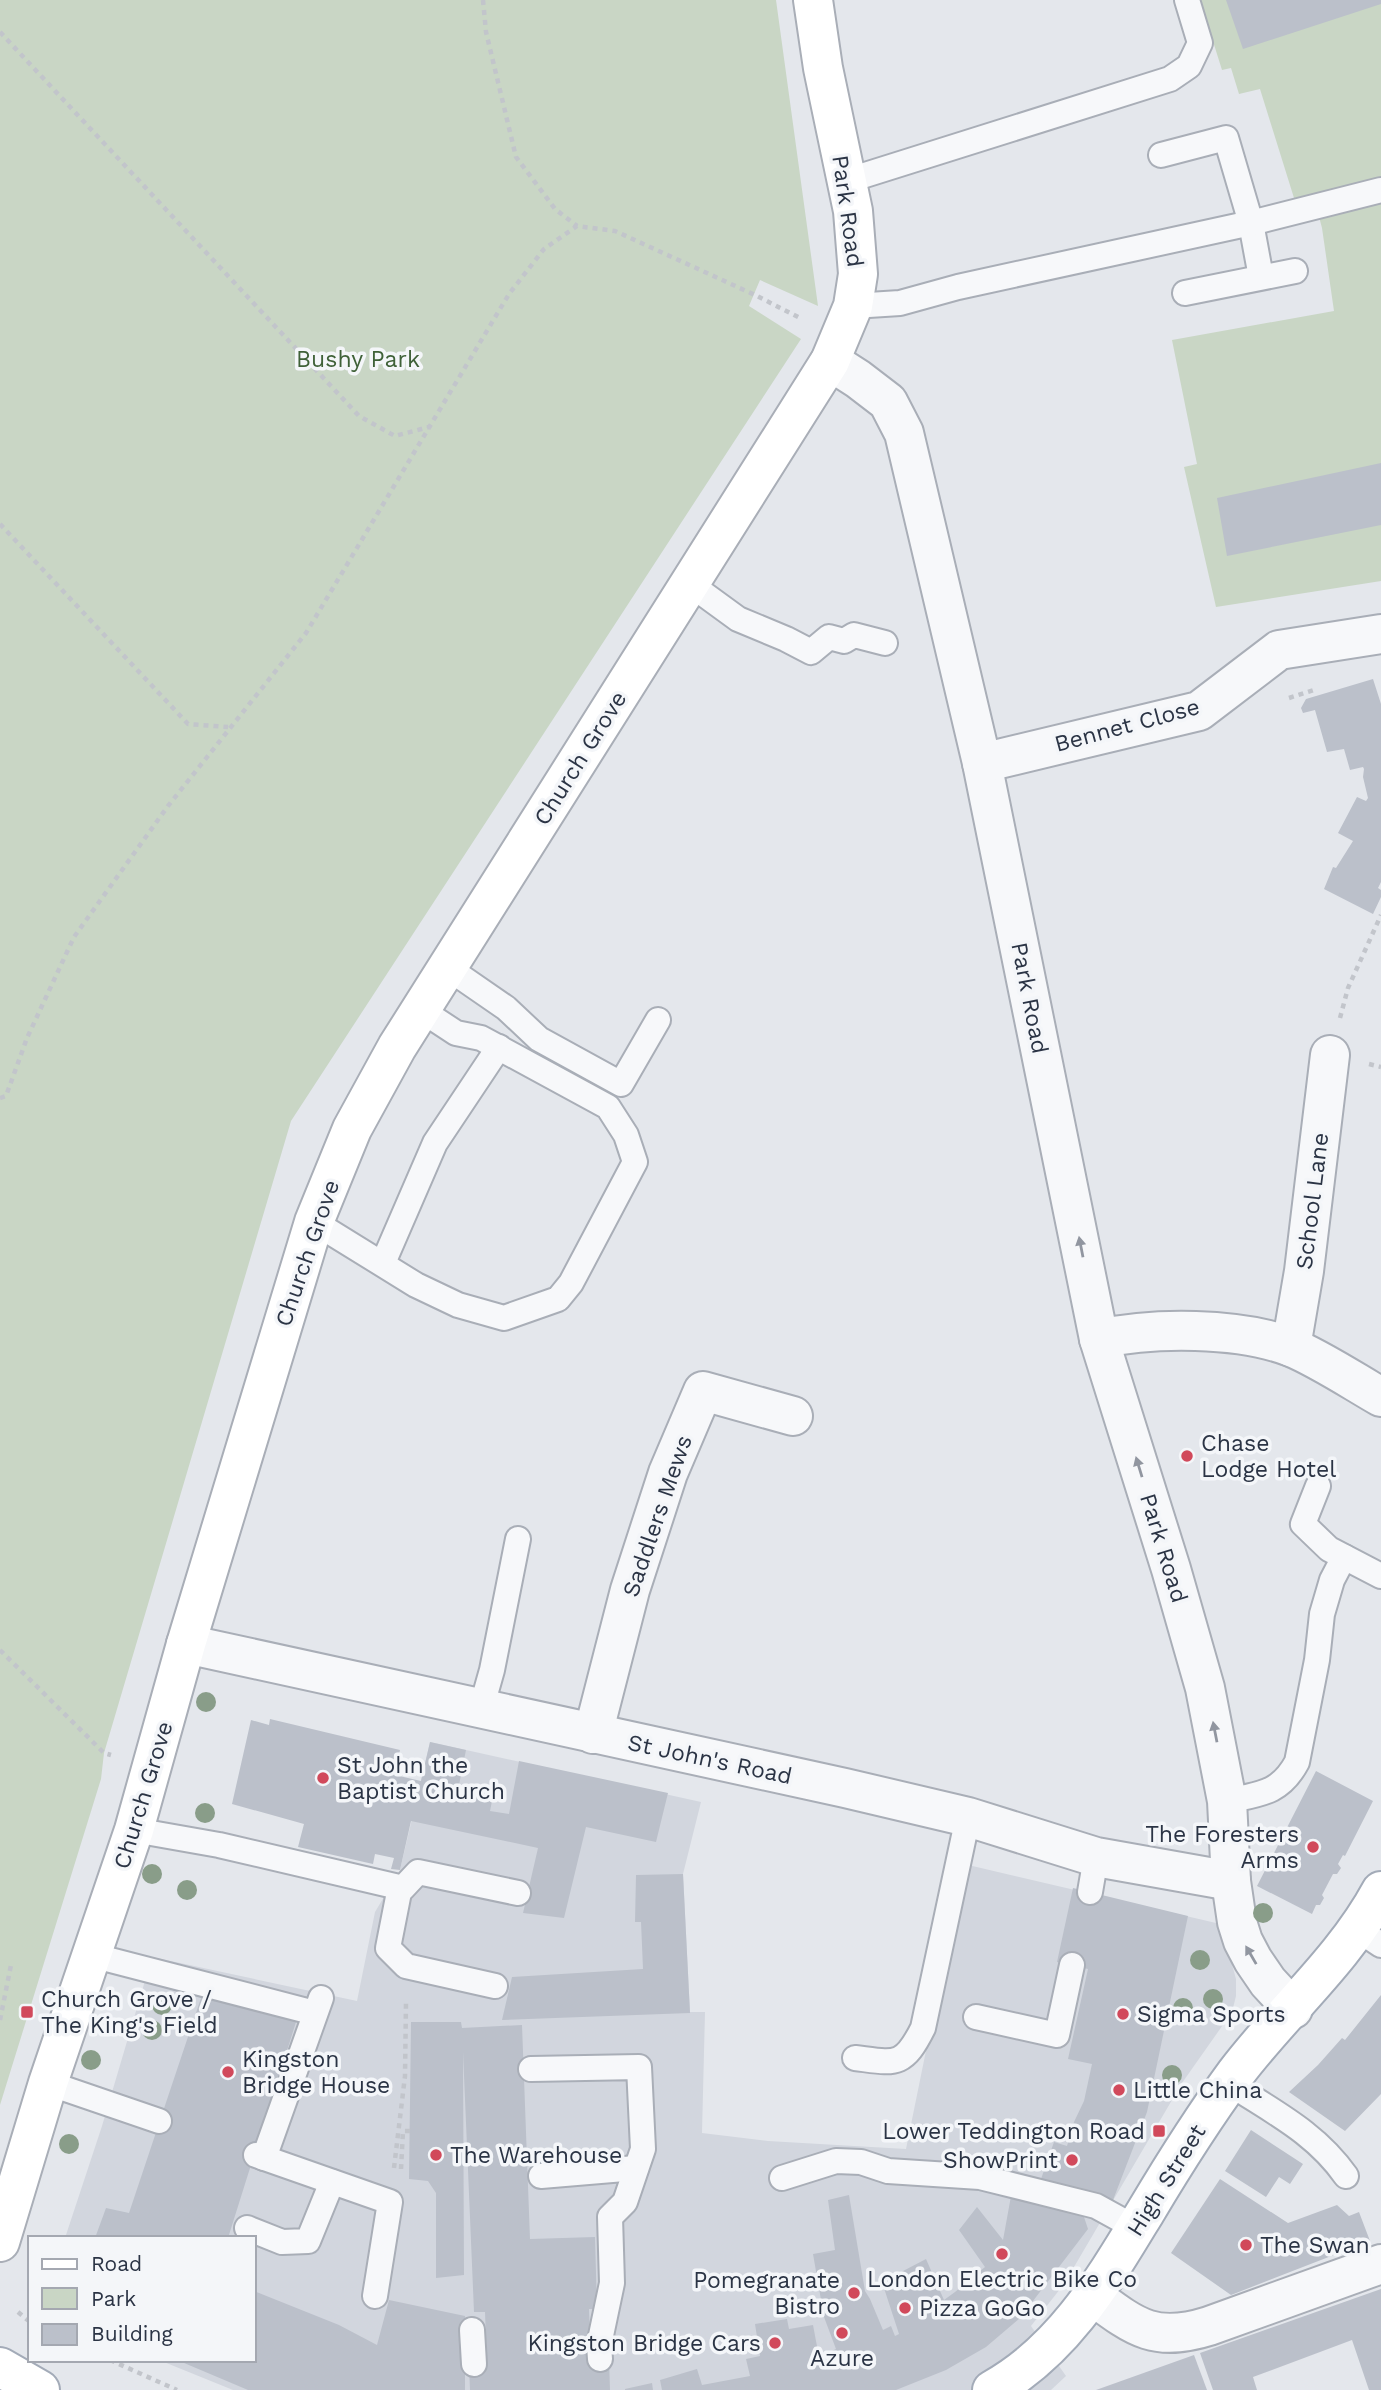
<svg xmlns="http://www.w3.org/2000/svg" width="1381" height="2390" viewBox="0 0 1381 2390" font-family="'Work Sans',sans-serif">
<rect width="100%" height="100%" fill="#e4e7ec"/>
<polygon fill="#d2d6de" points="430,1742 701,1802 683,1874 690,2012 705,2012 702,2133 768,2141 906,2149 964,1864 1216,1923 1231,1961 1236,1979 1236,1996 1232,2012 1182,2083 1064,2284 1031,2326 1066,2376 1051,2390 233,2390 159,2360 254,2360 254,2238 65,2238 102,2126 152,1957 357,2001 375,1912 400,1870"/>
<g fill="#c9d6c5">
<polygon points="0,0 776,0 818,306 760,280 749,306 801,339 291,1121 104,1753 101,1779 0,2105"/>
<polygon points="1200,0 1381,0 1381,581 1216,607 1184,467 1197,464 1172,340 1334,311 1322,228 1313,194 1294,198 1260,89 1239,94 1231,68 1222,70"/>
</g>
<g fill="#bbc0ca">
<polygon points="1226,0 1381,0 1381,4 1243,49"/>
<polygon points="1381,463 1381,525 1227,556 1217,498"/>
<polygon points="1373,679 1381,704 1381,882 1378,888 1381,890 1381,897 1373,914 1324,889 1333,867 1336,868 1353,841 1338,833 1357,797 1366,801 1368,798 1363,777 1364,769 1363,767 1350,770 1344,749 1327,752 1315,710 1303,713 1301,708 1306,699"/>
<polygon points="270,1719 400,1750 395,1775 421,1781 430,1742 466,1750 458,1790 493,1796 490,1811 509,1814 519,1761 668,1793 656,1842 586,1827 564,1918 523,1913 538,1848 411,1821 400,1870 391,1869 394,1858 375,1854 373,1864 298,1847 304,1824 232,1804 251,1720 269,1725"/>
<polygon points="1316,1771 1373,1801 1345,1856 1343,1855 1338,1864 1341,1868 1337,1874 1333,1874 1322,1895 1324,1898 1320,1905 1316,1905 1312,1914 1257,1886"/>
<polygon points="683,1874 690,2013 502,2020 512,1977 643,1969 641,1922 635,1922 636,1875"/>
<polygon points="1073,1888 1188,1916 1147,2112 1113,2200 1041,2179 1054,2142 1067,2146 1074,2122 1084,2101 1092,2064 1068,2059 1088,1969 1057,1962"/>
<polygon points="203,1992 296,2022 228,2238 95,2238 106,2208 129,2213"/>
<polygon points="1381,1995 1381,2094 1345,2131 1289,2092 1318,2065 1342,2038 1345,2040"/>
<polygon points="411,2022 461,2022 462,2028 522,2025 530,2239 595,2237 597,2309 589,2309 591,2360 609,2359 610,2390 470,2390 469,2364 487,2364 485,2312 474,2312 463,2052 464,2275 436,2278 436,2193 428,2181 409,2179"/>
<polygon points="1251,2130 1303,2164 1290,2184 1279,2177 1266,2197 1225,2171"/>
<polygon points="1220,2179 1288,2223 1337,2205 1349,2216 1359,2212 1370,2241 1231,2295 1171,2253"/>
<polygon points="849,2195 865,2291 870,2299 883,2330 891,2326 895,2336 899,2334 882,2282 926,2259 944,2300 955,2292 985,2267 959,2230 977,2207 1003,2240 1011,2196 1083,2214 1088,2229 1020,2318 986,2347 946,2370 896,2390 662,2390 660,2380 697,2369 702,2385 750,2376 746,2359 760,2356 755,2324 787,2319 789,2329 813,2325 819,2357 836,2349 824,2317 813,2254 835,2250 828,2200"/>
<polygon points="1381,2289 1381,2390 1369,2390 1352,2340 1253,2377 1257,2390 1213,2390 1200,2353"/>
<polygon points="254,2291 339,2325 377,2345 389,2300 465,2316 465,2390 248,2390 177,2360 254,2360"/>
<polygon points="1194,2355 1207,2390 1096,2390"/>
<polygon points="652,2383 653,2390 625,2390 625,2389"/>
</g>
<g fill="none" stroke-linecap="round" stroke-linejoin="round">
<g stroke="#a9aeb7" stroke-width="28">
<g id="service">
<polyline points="1161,155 1226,138 1251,223 1261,277"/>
<polyline points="846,181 1170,79 1189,66 1200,43 1187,0"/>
<polyline points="1185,293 1295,271"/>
<polyline points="853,306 900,303 958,287 1251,223 1381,190"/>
<polyline points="690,584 738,619 786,639 811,652 829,637 844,641 854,635 885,643"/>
<polyline points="448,968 506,1008 539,1039 621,1084 658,1020"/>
<polyline points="314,1222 416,1285 458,1305 504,1318 558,1299 571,1283 635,1162 626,1135 608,1107 481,1038 456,1033 421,1010"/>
<polyline points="383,1263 435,1143 499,1047"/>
<polyline points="1318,1486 1303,1524 1329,1549 1381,1576"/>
<polyline points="481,1709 492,1670 518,1539"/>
<path d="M1227,1801C1259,1794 1280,1794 1297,1762L1317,1660L1322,1614L1332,1580L1344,1557"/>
<polyline points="134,1830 219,1845 403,1888 418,1872 518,1893"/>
<polyline points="400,1887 388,1948 406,1966 495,1986"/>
<polyline points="1090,1892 1096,1857"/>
<polyline points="1357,1929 1381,1945"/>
<polyline points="91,1955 315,2013"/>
<polyline points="976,2017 1057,2035 1072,1965"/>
<path d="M855,2058C895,2063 903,2068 923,2028L968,1817"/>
<polyline points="531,2069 639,2067 643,2149 625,2202 610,2217 612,2283 599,2345 600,2359"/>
<polyline points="48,2083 159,2121"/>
<path d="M1229,2083C1273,2112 1315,2132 1346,2176"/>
<polyline points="256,2155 390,2202 375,2296"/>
<polyline points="264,2158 321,1998"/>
<polyline points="541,2176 636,2168"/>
<polyline points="782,2178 836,2161 861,2162 888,2171 980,2177 1096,2206 1136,2228"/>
<polyline points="247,2228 282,2242 308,2241 332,2182"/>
<polyline points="472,2330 474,2364"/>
</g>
</g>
<g stroke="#a9aeb7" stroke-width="42">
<g id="minor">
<polyline points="830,361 858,379 888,402 904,433 982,763 1099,1339 1171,1569 1205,1688 1227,1801 1231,1881 1237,1922 1243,1941 1253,1960 1268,1982 1293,2009"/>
<polyline points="982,763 1199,711 1279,650 1381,634"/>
<path d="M1099,1339C1154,1327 1238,1327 1291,1347C1320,1359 1353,1381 1381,1397"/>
<polyline points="1291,1347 1304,1271 1330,1055"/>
<polyline points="186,1644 845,1788 968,1817 1096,1857 1231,1881"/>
<polyline points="593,1734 630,1590 668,1473 703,1391 793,1416"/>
</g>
</g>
<g stroke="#a9aeb7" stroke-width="42">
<path id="tertiary" d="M1093,2296C1136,2328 1155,2343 1209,2326L1381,2264"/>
</g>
<g stroke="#a9aeb7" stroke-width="42">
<polyline id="secondary" points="0,2242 48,2083 134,1830 186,1644 314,1222 352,1129 397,1047 830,361 853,306 858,274 853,211 823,68 813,0"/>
</g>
<g stroke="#a3abb8" stroke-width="42">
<g id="primary">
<polyline points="0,2367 40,2390"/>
<path d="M992,2390C1064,2350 1104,2280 1146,2211C1174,2164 1203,2118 1236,2073C1283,2011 1343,1961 1381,1891"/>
</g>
</g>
<g stroke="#c2c5cb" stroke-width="4.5" stroke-dasharray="5 5" stroke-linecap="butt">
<polyline points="483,0 486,32 516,157 555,209 577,226"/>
<polyline points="0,32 359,416 395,436 429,427"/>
<polyline points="0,524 188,724 228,727"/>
<polyline points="1289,698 1314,690"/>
<polyline points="1340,1018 1348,988 1381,915"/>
<polyline points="1369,1064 1381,1067"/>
<polyline points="0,1098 6,1096 27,1038 74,937 168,806 306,633 509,294 544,249 577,226 615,231 755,295 802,319"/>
<polyline points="0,1650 104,1753 111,1755"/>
<polyline points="0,2020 11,1965"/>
<polyline points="394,2168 405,2076 406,2002"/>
<polyline points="401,2169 403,2131 410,2131"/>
<polyline points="18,2312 30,2322"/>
<polyline points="110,2360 177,2390"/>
</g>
<use href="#service" stroke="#f7f8fa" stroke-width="24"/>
<use href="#minor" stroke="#f7f8fa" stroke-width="38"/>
<use href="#tertiary" stroke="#f7f8fa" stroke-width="38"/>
<use href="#secondary" stroke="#fff" stroke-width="38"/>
<use href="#primary" stroke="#fff" stroke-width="38"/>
</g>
<g fill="#899d89">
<circle cx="206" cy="1702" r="10"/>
<circle cx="205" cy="1813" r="10"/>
<circle cx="152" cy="1874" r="10"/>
<circle cx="187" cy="1890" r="10"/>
<circle cx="1263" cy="1913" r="10"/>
<circle cx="1200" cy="1960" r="10"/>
<circle cx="1213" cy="1999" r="10"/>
<circle cx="162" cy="2005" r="10"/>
<circle cx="1183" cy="2008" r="10"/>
<circle cx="152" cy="2030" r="10"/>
<circle cx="91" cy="2060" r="10"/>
<circle cx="1172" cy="2075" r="10"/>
<circle cx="69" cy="2144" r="10"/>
</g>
<defs><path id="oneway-solid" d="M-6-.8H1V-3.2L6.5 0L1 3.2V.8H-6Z" transform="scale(1.75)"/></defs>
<g fill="#9196a0">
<use href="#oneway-solid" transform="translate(1081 1247) rotate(-101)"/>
<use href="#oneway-solid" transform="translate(1139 1467) rotate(-107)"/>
<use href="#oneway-solid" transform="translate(1215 1732) rotate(-101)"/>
<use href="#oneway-solid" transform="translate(1251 1955) rotate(-120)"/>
</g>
<g fill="#d1495b" stroke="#f4f6f9" stroke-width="2.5">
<circle cx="1187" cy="1456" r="7"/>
<circle cx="323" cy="1778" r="7"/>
<circle cx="1313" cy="1847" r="7"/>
<rect x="20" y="2005" width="14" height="14" rx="3.5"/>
<circle cx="1123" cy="2014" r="7"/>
<circle cx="228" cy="2072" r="7"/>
<circle cx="1119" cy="2090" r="7"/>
<rect x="1152" y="2124" width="14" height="14" rx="3.5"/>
<circle cx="436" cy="2155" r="7"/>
<circle cx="1072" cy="2160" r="7"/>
<circle cx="1246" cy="2245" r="7"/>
<circle cx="1002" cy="2254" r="7"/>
<circle cx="854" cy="2293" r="7"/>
<circle cx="905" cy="2308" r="7"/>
<circle cx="842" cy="2333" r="7"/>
<circle cx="775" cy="2343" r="7"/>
</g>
<g text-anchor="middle" stroke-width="7" stroke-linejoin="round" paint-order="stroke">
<g font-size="23" fill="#2b3445" stroke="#f4f6f9">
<text transform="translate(848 211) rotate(82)" y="8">Park Road</text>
<text transform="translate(1127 725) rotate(-15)" y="8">Bennet Close</text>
<text transform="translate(580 758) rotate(-58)" y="8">Church Grove</text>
<text transform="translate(1030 998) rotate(79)" y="8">Park Road</text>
<text transform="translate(1312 1201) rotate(-83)" y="8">School Lane</text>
<text transform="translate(307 1253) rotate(-71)" y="8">Church Grove</text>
<text transform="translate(657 1516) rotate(-71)" y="8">Saddlers Mews</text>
<text transform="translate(1164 1548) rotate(73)" y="8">Park Road</text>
<text transform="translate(710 1759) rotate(12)" y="8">St John's Road</text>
<text transform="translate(143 1795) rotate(-73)" y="8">Church Grove</text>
<text transform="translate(1166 2180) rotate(-58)" y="8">High Street</text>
</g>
<g font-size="23" fill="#3f6138" stroke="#f4f6f9">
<text x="358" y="367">Bushy Park</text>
</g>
<g font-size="23" fill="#2b3445" stroke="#f4f6f9" text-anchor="start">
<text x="1201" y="1451">Chase<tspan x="1201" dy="26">Lodge Hotel</tspan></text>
<text x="337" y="1773">St John the<tspan x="337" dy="26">Baptist Church</tspan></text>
<text x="1299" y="1842" text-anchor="end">The Foresters<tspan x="1299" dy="26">Arms</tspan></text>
<text x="41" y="2007">Church Grove /<tspan x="41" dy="26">The King's Field</tspan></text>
<text x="1137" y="2022">Sigma Sports</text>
<text x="242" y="2067">Kingston<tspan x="242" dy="26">Bridge House</tspan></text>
<text x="1133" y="2098">Little China</text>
<text x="1145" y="2139" text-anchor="end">Lower Teddington Road</text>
<text x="450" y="2163">The Warehouse</text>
<text x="1058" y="2168" text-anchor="end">ShowPrint</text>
<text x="1260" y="2253">The Swan</text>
<text x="1002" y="2287" text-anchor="middle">London Electric Bike Co</text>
<text x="840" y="2288" text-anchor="end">Pomegranate<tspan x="840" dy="26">Bistro</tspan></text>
<text x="919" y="2316">Pizza GoGo</text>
<text x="761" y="2351" text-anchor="end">Kingston Bridge Cars</text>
<text x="842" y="2366" text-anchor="middle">Azure</text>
</g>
</g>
<rect x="28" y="2236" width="228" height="126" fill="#f4f6f9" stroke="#a4a8b1" stroke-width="2"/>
<rect x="42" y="2259" width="35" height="10" fill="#ffffff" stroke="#a4a8b1" stroke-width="2"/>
<text x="91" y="2271" font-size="21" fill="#2b3445">Road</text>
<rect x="42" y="2288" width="35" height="21" fill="#c9d6c5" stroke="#a4a8b1" stroke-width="2"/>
<text x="91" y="2306" font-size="21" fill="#2b3445">Park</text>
<rect x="42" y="2324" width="35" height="21" fill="#bbc0ca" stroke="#a4a8b1" stroke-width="2"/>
<text x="91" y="2341" font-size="21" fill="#2b3445">Building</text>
</svg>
